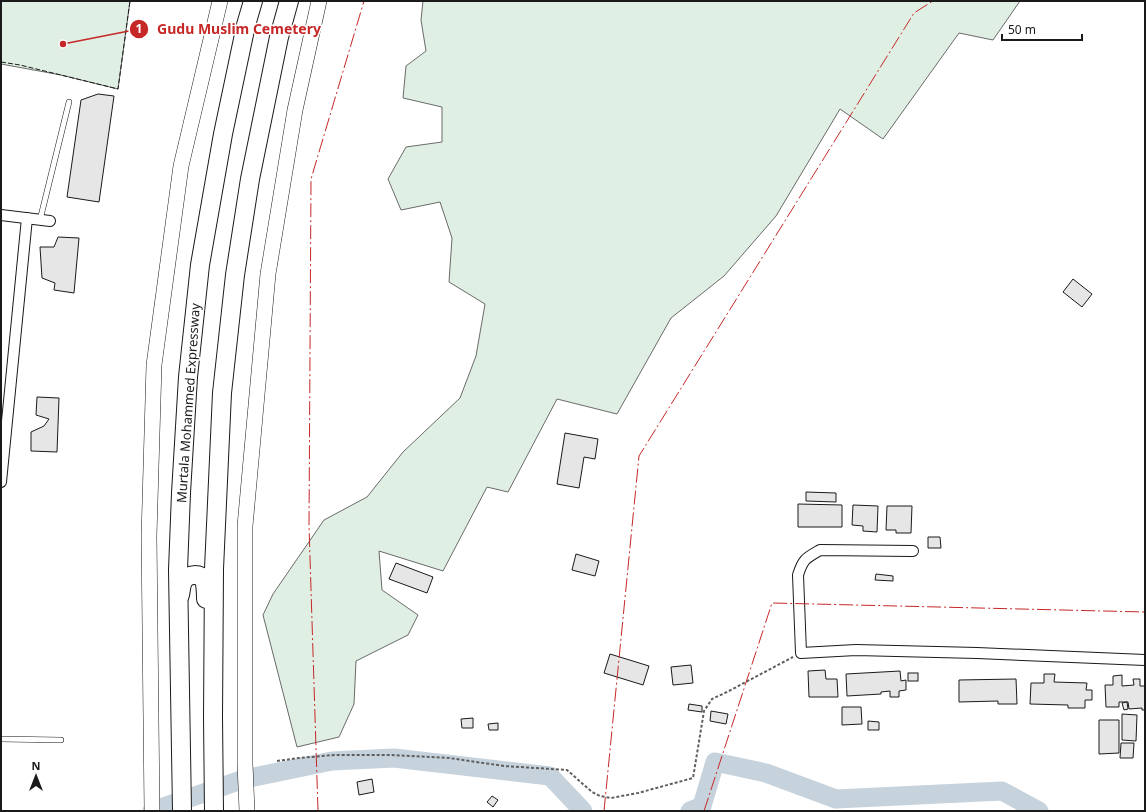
<svg xmlns="http://www.w3.org/2000/svg" width="1146" height="812" viewBox="0 0 1146 812" font-family="'Noto Sans',sans-serif">
<rect width="100%" height="100%" fill="#fff"/>
<g fill="#e0efe3" stroke="#6a6a6a">
<polygon points="1,1 130,1 118,89 61,75 1,64"/>
<polygon points="423,1 1020,1 993,40 959,33 883,139 840,109 776,216 724,276 671,318 617,414 557,399 508,492 487,487 443,571 379,551 382,590 418,615 408,635 356,661 354,704 339,737 297,747 263,615 273,594 324,520 367,497 403,452 460,398 476,356 485,304 449,282 452,238 440,202 401,210 388,179 406,147 442,142 442,107 403,98 406,66 426,51 421,20"/>
</g>
<g fill="none" stroke-linecap="round" stroke-linejoin="round">
<g stroke="#c6d2dc" stroke-width="19">
<polyline points="152,811 244,779 332,761 394,758 550,776 583,811"/>
<polyline points="690,811 702,806 715,762 766,773 836,799 1002,791 1039,811"/>
</g>
</g>
<g fill="#e6e6e6" stroke="#1a1a1a">
<polygon points="98,94 114,96 99,202 67,197 81,100"/>
<polygon points="58,237 79,238 74,293 54,290 55,283 42,278 40,247 54,247"/>
<polygon points="1073,279 1092,294 1082,307 1063,292"/>
<polygon points="37,397 59,398 57,452 31,451 31,432 44,426 49,419 36,415"/>
<polygon points="565,433 598,439 595,459 584,457 579,488 557,484"/>
<polygon points="806,492 836,493 836,502 806,501"/>
<polygon points="798,504 842,505 842,527 798,527"/>
<polygon points="853,505 878,506 877,532 863,531 863,526 852,525"/>
<polygon points="887,506 912,506 911,533 896,533 896,530 886,530"/>
<polygon points="928,537 940,537 941,548 928,548"/>
<polygon points="576,554 599,561 595,576 572,570"/>
<polygon points="396,563 433,577 427,593 389,579"/>
<polygon points="876,574 893,576 893,581 875,580"/>
<polygon points="610,654 649,666 643,685 604,673"/>
<polygon points="691,665 693,683 673,685 671,667"/>
<polygon points="825,670 826,679 837,679 838,697 809,697 808,671"/>
<polygon points="900,671 901,681 906,680 906,690 899,691 899,697 890,697 890,691 881,692 881,694 847,696 846,674"/>
<rect x="908" y="673" width="10" height="8"/>
<polygon points="1044,674 1055,674 1054,682 1087,683 1086,690 1092,690 1092,700 1085,700 1085,708 1068,708 1068,705 1030,704 1031,683 1044,683"/>
<polygon points="1122,675 1122,686 1134,685 1133,679 1140,679 1140,686 1145,686 1145,710 1142,710 1142,708 1129,709 1128,702 1119,702 1119,707 1106,707 1105,685 1113,685 1113,676"/>
<polygon points="1016,679 1017,704 998,704 998,701 959,702 959,680"/>
<polygon points="1127,702 1128,709 1124,710 1122,703"/>
<polygon points="689,704 702,706 702,712 688,710"/>
<polygon points="842,707 861,707 862,724 842,725"/>
<polygon points="711,711 728,714 726,724 710,721"/>
<polygon points="1122,714 1137,715 1136,741 1122,740"/>
<polygon points="473,718 473,728 462,728 461,719"/>
<polygon points="1099,720 1119,720 1119,753 1099,754"/>
<polygon points="868,721 879,722 879,730 868,730"/>
<polygon points="498,723 498,730 489,730 488,724"/>
<polygon points="1121,743 1134,743 1133,758 1120,758"/>
<polygon points="372,779 374,792 359,795 357,782"/>
<polygon points="492,796 498,800 493,807 487,802"/>
</g>
<g fill="none" stroke-linecap="round" stroke-linejoin="round">
<g stroke="#1a1a1a" stroke-width="6">
<g id="service">
<polyline points="40,220 69,102"/>
<polyline points="1,739 61,740"/>
</g>
</g>
<g stroke="#1a1a1a" stroke-width="12">
<g id="minor">
<polyline points="1,215 50,221"/>
<polyline points="1,482 27,218"/>
<path d="M913,551L820,550C806,558 803,559 798,575L801,653L856,650L977,653L1145,660"/>
</g>
</g>
<g stroke="#1a1a1a" stroke-width="16">
<g id="primary">
<polyline points="152,811 149,536 154,365 181,166 220,1"/>
<polyline points="247,811 245,764 245,526 268,274 295,110 319,1"/>
</g>
</g>
<g stroke="#1a1a1a" stroke-width="20">
<g id="motorway">
<path d="M180,595C181,590 181,584 184,580C188,574 200,573 204,580C206,586 206,593 206,599"/>
<polyline points="182,811 178,570 181,493 188,377 200,265 223,134 246,25 253,1"/>
<polyline points="214,811 213,717 214,569 222,393 235,275 250,179 279,37 289,1"/>
</g>
</g>
<polyline stroke="#5f5f5f" stroke-width="2" stroke-dasharray="3 2" stroke-linecap="butt" points="277,761 299,758 334,755 391,755 449,758 504,766 567,770 592,792 600,796 611,798 638,793 693,778 704,711 712,699 727,692 793,657"/>
<use href="#service" stroke="#fff" stroke-width="5"/>
<use href="#minor" stroke="#fff" stroke-width="10"/>
<use href="#primary" stroke="#fff" stroke-width="15"/>
<use href="#motorway" stroke="#fff" stroke-width="18"/>
<polyline stroke="#1a1a1a" stroke-width="1" stroke-dasharray="5 2" stroke-linecap="butt" points="1,62 20,65 118,89 130,1"/>
<g stroke="#c62828" stroke-width="1" stroke-dasharray="14 3 2 3" stroke-linecap="butt">
<polyline points="318,811 309,526 311,179 364,1"/>
<polyline points="604,811 639,456 914,13 933,1"/>
<polyline points="704,811 772,603 1145,612"/>
</g>
</g>
<g text-anchor="middle" stroke-width="3" stroke-linejoin="round" paint-order="stroke">
<g font-size="13" fill="#1a1a1a" stroke="#fff">
<text transform="translate(188 403) rotate(-86)" y="5">Murtala Mohammed Expressway</text>
</g>
</g>
<path fill="none" stroke="#c62828" stroke-width="1.5" d="M63 44L139 29"/>
<g fill="#c62828" stroke="#fff" stroke-width="1.5">
<circle cx="63" cy="44" r="4"/>
<circle cx="139" cy="29" r="10"/>
</g>
<g font-size="12" text-anchor="middle" font-weight="bold" fill="#fff">
<text x="139" y="33">1</text>
</g>
<g font-size="14" text-anchor="middle" font-weight="bold" fill="#c62828" stroke="#fff" stroke-width="3" stroke-linejoin="round" paint-order="stroke">
<text x="239" y="34">Gudu Muslim Cemetery</text>
</g>
<rect width="1146" height="812" fill="none" stroke="#1a1a1a" stroke-width="4"/>
<g transform="translate(36 776)" stroke="#ffffff" stroke-width="3" paint-order="stroke">
<path d="M0-3L7 15L0 10L-7 15Z" fill="#1a1a1a"/>
<text y="-6" font-size="11" font-weight="bold" text-anchor="middle" fill="#1a1a1a">N</text>
</g>
<path d="M1002 34v6h80v-6" fill="none" stroke="#1a1a1a" stroke-width="2"/>
<text x="1008" y="34" font-size="12" fill="#1a1a1a" stroke="#ffffff" stroke-width="3" paint-order="stroke">50 m</text>
</svg>
